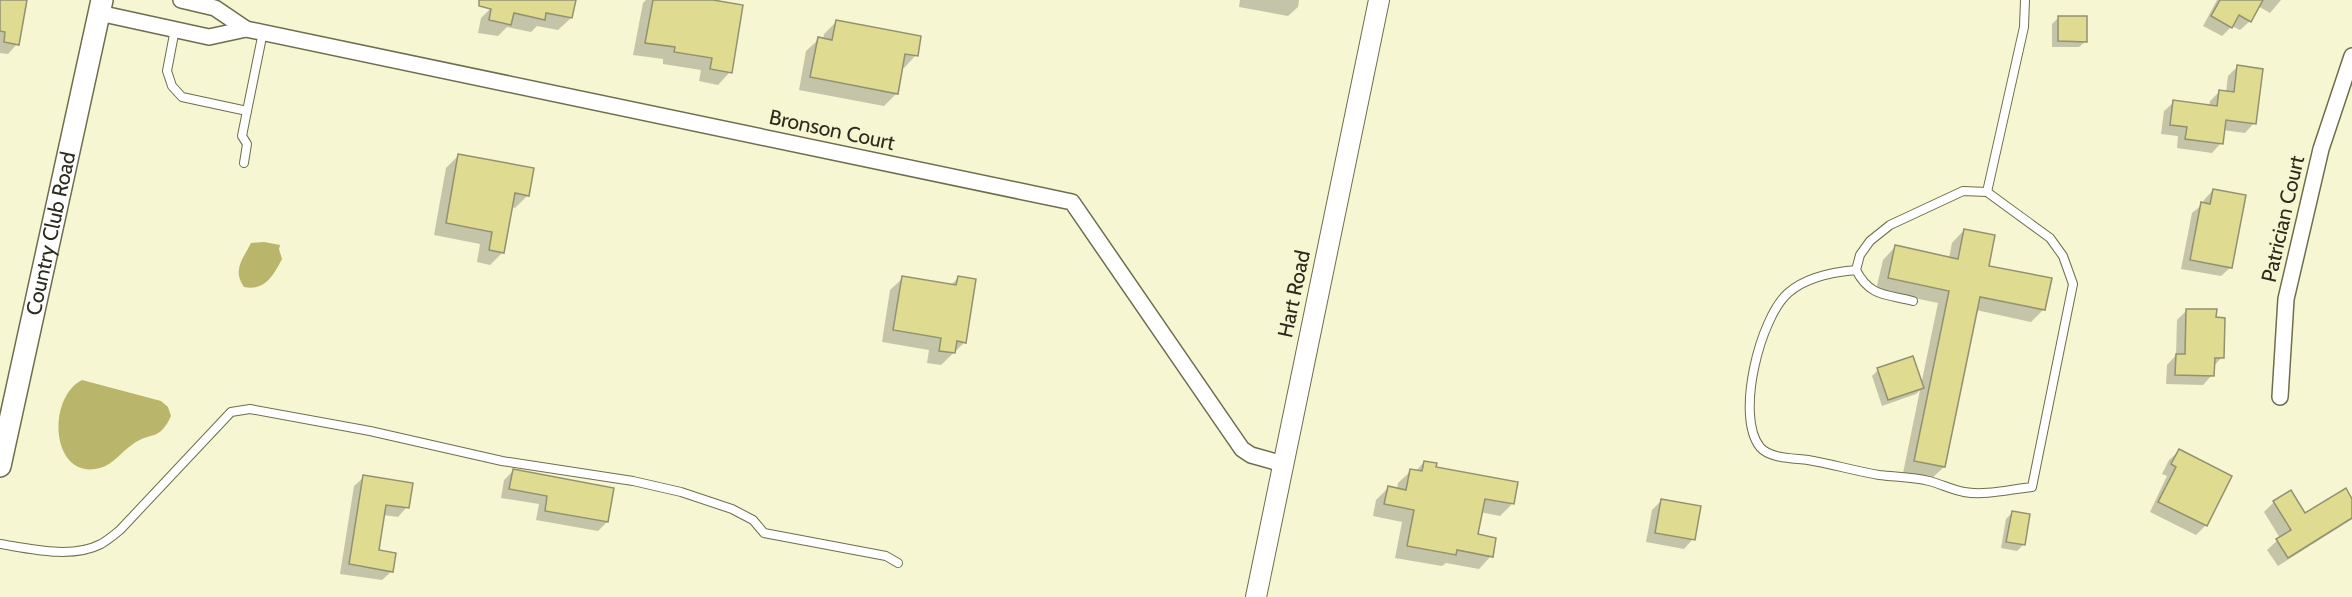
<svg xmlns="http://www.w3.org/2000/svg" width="2352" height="597" viewBox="0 0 2352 597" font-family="Cabin,sans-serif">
<rect width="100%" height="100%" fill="#f6f6d2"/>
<g fill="#b9b56b">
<path d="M264,242L280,245L279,249L282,259C273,276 265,291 244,287C232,270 243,259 251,243Z"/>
<path d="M82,380L161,401L168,407L171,416C159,442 151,431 133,444C121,452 114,464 100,468C51,481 46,398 82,380Z"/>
</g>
<g fill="#0003">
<polygon points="0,0 26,0 17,44 8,54 0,53"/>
<polygon points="494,0 574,0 571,18 558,30 537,26 531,32 507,27 498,36 478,33 481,18 493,6"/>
<polygon points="646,0 707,0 730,72 718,85 699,81 701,70 663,64 663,59 633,55 643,3"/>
<polygon points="1240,0 1299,0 1298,7 1288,16 1239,7"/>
<polygon points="2217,0 2281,0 2270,13 2258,6 2250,21 2240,30 2232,26 2222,36 2203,26"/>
<polygon points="2058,18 2086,41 2079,47 2052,47 2052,24"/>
<polygon points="836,22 916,55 904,68 901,67 897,93 884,106 799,90 806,51 819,39 823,40 824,34"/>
<polygon points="2238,66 2254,123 2245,133 2223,130 2221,143 2212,153 2177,148 2178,136 2161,134 2164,111 2174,102 2209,107 2210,101 2220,91 2226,92 2228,76"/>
<polygon points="458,156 528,195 515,208 511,207 503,252 490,265 477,262 480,244 434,235 446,168"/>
<polygon points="2213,190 2231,267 2221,276 2181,269 2192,213 2203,204 2204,200"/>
<polygon points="1964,230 1987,267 2044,309 2031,322 1976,310 1944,467 1931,479 1903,473 1920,390 1916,394 1882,406 1872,376 1878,370 1921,385 1938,303 1876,290 1883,260 1895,247 1949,258 1952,243"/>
<polygon points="903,278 951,285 958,278 965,342 941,365 927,363 929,350 882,342 890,290"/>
<polygon points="2187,310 2215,319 2222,357 2213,367 2212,375 2203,385 2166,384 2167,365 2176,355 2177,320"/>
<polygon points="2179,451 2230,476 2205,526 2196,535 2150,512 2167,476 2162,474 2169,460"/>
<polygon points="1424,462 1512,504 1500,516 1480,512 1476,535 1491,556 1479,569 1446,563 1442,566 1395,558 1402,522 1373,516 1376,500 1388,488 1397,490 1398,483 1411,471 1415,472"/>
<polygon points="513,471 607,522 598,531 536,520 539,504 501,498 504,480"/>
<polygon points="364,477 407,507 398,517 383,515 377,551 392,571 382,580 340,574 354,486"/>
<polygon points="2290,492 2305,515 2352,502 2352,519 2278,566 2267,550 2280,538 2264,512 2274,502"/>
<polygon points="1661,501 1693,539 1684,549 1646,542 1652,510"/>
<polygon points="2012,513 2023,545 2017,551 2001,548 2006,519"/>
</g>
<g fill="#dfdb90" stroke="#929171" stroke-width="1.5">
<polygon points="0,0 27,0 19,45 4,42 5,32 0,31"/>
<polygon points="479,0 576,0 572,18 546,13 545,20 514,13 511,25 489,20 491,9 479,6"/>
<polygon points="653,0 713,0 743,5 732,73 710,69 712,58 674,52 675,47 645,43"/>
<polygon points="2220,0 2263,0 2251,22 2239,15 2232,28 2211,16"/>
<polygon points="2058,16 2087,16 2087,42 2058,41"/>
<polygon points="836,20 921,36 918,56 905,54 898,94 810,77 818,37 832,40"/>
<polygon points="2237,65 2263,69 2256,124 2226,120 2223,144 2185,139 2187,127 2170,125 2173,100 2217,106 2219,90 2234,92"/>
<polygon points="458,154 534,168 529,196 515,193 504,253 489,250 492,232 446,223"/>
<polygon points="2213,189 2246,195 2232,268 2190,260 2201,202 2210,204"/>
<polygon points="1964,229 1995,235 1989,266 2052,278 2045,310 1980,297 1945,467 1914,461 1949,291 1888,278 1895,245 1958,259"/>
<polygon points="902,276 956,285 958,276 976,279 966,343 957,341 955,353 939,351 941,338 893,330"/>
<polygon points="2186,309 2217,309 2216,317 2225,318 2224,358 2215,358 2214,376 2175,375 2176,354 2185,354"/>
<polygon points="1913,356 1924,388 1888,400 1877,368"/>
<polygon points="2179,449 2232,476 2207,526 2158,502 2176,467 2171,464"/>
<polygon points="1424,461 1437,463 1436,467 1518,482 1514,504 1485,499 1478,534 1496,538 1493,557 1457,550 1456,555 1407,546 1414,510 1384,504 1388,486 1406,490 1410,469 1422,471"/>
<polygon points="513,469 614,488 608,522 545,511 547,496 509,489"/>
<polygon points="363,475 413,483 409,508 386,505 379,550 396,553 393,572 349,564"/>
<polygon points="2346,488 2352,499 2352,518 2288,558 2276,539 2291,530 2273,501 2291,490 2305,513"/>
<polygon points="1661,499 1701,506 1695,540 1655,533"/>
<polygon points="2012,511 2030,514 2025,545 2006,542"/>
</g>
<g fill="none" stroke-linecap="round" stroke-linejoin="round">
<g stroke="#6e6d4e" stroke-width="10">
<g id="service">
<polyline points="175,29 167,71 172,86 182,97 247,111 263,32"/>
<polyline points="244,163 247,144 242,136 247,111"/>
<polyline points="1987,192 2024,27 2025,0"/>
<path d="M1856,270C1832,272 1806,277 1788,293C1760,318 1735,416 1760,447C1770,459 1794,458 1808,460C1832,464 1855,471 1879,475C1896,477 1913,477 1929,481C1941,484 1952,490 1964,492C1985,496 2011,489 2032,487L2073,284L2063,256L2050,238L1987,192L1963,191L1890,225L1870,241L1860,255L1856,270C1870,297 1886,294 1913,301"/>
<path d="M0,544C31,549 72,559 101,544C108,540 114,535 120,530L231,412L250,409L370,431L502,461L633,481L681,492L732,509L753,520L764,533L886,556L898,563"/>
</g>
</g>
<g stroke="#6e6d4e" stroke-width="18">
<g id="minor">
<polyline points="181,0 215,8 246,29 1072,202 1242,449 1251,455 1283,464"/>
<polyline points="99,13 209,37 246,29"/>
<polyline points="2280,397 2286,299 2321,149 2352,56"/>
</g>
</g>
<g stroke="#6e6d4e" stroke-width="22">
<polyline id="tertiary" points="1256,597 1379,0"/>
</g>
<g stroke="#6e6d4e" stroke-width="24">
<g id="secondary">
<path id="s1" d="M0,466L102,0"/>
</g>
</g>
<use href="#service" stroke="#fff" stroke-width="8"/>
<use href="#minor" stroke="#fff" stroke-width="15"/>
<use href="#tertiary" stroke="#fff" stroke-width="20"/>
<use href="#secondary" stroke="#fff" stroke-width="21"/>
</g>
<g text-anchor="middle" stroke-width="4.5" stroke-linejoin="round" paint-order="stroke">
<g font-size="21" fill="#2c2b1e" stroke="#f6f6d2">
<text transform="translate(832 130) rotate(12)" y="7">Bronson Court</text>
<text transform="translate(2283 219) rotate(-77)" y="7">Patrician Court</text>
<text dy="7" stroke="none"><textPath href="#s1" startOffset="238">Country Club Road</textPath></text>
<text transform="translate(1294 294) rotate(-78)" y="7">Hart Road</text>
</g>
</g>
</svg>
